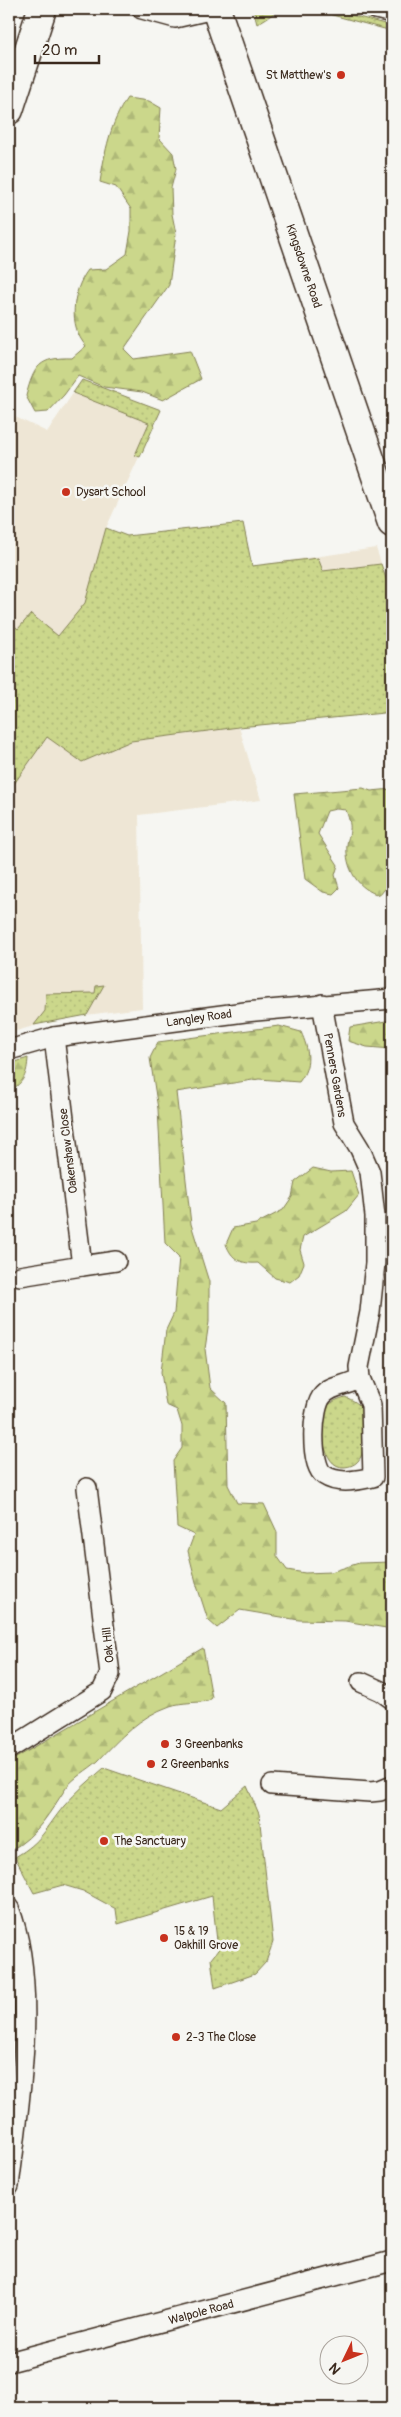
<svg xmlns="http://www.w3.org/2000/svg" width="401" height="2417" viewBox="0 0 401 2417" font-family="Pangolin,sans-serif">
<defs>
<pattern id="grass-dots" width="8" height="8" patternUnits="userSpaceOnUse" patternTransform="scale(1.25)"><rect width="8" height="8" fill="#cbd78b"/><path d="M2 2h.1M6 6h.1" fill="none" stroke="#afb978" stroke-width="1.8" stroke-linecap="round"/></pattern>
<pattern id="forest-firs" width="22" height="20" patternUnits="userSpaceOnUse" patternTransform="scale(1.25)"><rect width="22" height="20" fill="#cbd78b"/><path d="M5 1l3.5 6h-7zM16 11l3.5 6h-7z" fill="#afb978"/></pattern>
</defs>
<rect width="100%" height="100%" fill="#f6f6f2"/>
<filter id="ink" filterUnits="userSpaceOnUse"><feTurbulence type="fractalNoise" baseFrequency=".02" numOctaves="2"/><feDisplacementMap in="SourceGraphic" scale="10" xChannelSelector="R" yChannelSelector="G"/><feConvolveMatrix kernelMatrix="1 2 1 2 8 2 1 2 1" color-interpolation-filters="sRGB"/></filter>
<g filter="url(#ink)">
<polygon fill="#eee6d5" points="82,380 161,410 106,528 127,536 243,523 252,566 376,548 392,596 392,702 384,713 239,727 261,800 139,815 142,1008 62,1018 9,1033 9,414 47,432"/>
<g fill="url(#grass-dots)" stroke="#838054">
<polygon points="253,9 281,9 257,24"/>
<polygon points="310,9 329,9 392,26 392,31"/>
<polygon points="82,380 161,410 140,457 135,455 149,423 73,393"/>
<polygon points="243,523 252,566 318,558 323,571 381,564 392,596 392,702 384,713 239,727 131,741 82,762 47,737 9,791 9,621 18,629 31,614 58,636 85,603 106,528 127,536"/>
<polygon points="104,985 87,1015 34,1025 45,1011 46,994 95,993 96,986"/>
<path d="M345,1397C352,1400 360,1403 363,1411C364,1415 363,1422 363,1426C364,1441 367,1465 345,1467C321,1469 318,1420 328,1406C332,1401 339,1399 345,1397Z"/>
<path d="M104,1768L221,1808L247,1786L259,1814L273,1942L266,1962L255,1974L215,1988L211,1959L218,1950L212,1896L118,1924L116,1909L83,1891L63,1885L34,1893L15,1857C43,1841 45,1829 64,1806C76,1792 90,1780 104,1768Z"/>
</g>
<g fill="url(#forest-firs)" stroke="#838054">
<path d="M127,98L149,101L161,108L159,138L173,153L176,169L171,188L172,214L176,234L169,285L124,349L134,359L190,351L201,379L163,400L142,392L104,387L78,376L64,395L48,412L35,413L26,396C34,366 39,357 72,358L86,346C68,326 72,291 88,270L106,269L127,254L131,231V209L116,187L100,182C105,151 110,124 127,98Z"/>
<path d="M363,788L371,791L392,789V880L380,895C358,890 345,868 347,845C347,840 350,835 350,830C351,824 348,816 346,810L336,809L327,811L318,834L338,865L335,875L339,888L333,894L323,892L305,879L294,794Z"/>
<polygon points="392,1020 392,1049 367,1047 348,1041 350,1027"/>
<path d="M279,1026L301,1032C309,1050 312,1065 299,1082L259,1079L176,1092L191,1224L209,1282V1322L205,1349L210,1388L226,1403L228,1485L237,1503L264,1504L277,1532V1556L287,1570L305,1573L331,1572L359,1563L392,1562V1629L345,1621L299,1620L240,1610L217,1628L208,1620L197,1586L188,1551L194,1535L177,1527L173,1461L182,1448V1426L177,1410L166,1405L161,1372L166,1330L174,1313L179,1257L165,1243L158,1109L150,1058L158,1042Z"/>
<path d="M28,1058C27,1074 24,1083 9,1091V1064Z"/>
<path d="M313,1168L331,1172L351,1171L359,1195L346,1211L303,1237L300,1250L304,1263L299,1275L290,1282L275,1278L258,1263C241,1264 232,1260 226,1244L233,1228L256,1224L283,1210L292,1197L295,1182Z"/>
<path d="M203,1648L212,1698L208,1701C196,1703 182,1702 170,1706C139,1717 120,1738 98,1761C88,1770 74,1777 66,1788C50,1812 37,1836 11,1850L9,1845V1762Z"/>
</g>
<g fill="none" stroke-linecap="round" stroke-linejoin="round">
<g stroke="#3b2a1e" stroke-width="22">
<g id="minor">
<polyline points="142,9 175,18 214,9"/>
<polyline points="376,9 392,13"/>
<path d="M322,1004L344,1123L360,1149L370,1172L375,1216V1263L370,1312L359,1367L360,1378L371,1405L373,1477C357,1480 339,1485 324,1475C310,1465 311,1407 323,1395C332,1385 348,1386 360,1378"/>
<polyline points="9,1050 54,1037 245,1012 392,999"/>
<polyline points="82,1266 116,1261"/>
<polyline points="20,1276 82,1266 54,1037"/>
<polyline points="361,1682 381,1691 392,1699"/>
<polyline points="9,1749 102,1691 110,1674 87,1488"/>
<polyline points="272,1785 370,1792 380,1791 392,1786"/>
<path d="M9,1908C39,1983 19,2106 9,2186"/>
<polyline points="9,2362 392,2261"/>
</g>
</g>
<g stroke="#3b2a1e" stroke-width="31">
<g id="primary">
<polyline points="216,9 392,523"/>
<polyline points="9,110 42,9"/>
</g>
</g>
<use href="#minor" stroke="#f6f6f2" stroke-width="19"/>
<use href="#primary" stroke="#f6f6f2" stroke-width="28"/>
</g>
</g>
<g fill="#c8321e" stroke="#f6f6f2" stroke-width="2">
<circle cx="341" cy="75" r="5"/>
<circle cx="66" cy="492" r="5"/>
<circle cx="165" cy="1744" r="5"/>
<circle cx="151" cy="1764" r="5"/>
<circle cx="104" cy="1841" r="5"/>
<circle cx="164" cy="1938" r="5"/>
<circle cx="176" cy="2037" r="5"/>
</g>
<g text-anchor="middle" stroke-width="5" stroke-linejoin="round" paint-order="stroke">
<g font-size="12" fill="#3b2a1e" stroke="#f6f6f2" text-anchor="start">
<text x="331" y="79" text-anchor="end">St Matthew's</text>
<text x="76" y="496">Dysart School</text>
<text x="175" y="1748">3 Greenbanks</text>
<text x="161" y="1768">2 Greenbanks</text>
<text x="114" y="1845">The Sanctuary</text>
<text x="174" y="1935">15 &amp; 19<tspan x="174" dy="14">Oakhill Grove</tspan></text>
<text x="186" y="2041">2-3 The Close</text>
</g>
<g font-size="12" fill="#3b2a1e" stroke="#f6f6f2">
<text transform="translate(304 266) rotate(71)" y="4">Kingsdowne Road</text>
<text transform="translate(199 1018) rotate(-8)" y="4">Langley Road</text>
<text transform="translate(335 1075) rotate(80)" y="4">Penners Gardens</text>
<text transform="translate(68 1151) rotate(-97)" y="4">Oakenshaw Close</text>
<text transform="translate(108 1645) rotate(-96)" y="4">Oak Hill</text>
<text transform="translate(201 2312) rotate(-15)" y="4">Walpole Road</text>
</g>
</g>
<rect width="401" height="2417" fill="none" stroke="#f6f6f2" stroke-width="30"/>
<rect x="15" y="15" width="371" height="2387" fill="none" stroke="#3b2a1e" stroke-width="2" filter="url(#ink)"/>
<g transform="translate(344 2360) rotate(227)"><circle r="24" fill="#f6f6f2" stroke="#aba49d"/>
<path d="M0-4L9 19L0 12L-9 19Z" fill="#c8321e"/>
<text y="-8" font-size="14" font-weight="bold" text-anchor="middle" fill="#3b2a1e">N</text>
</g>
<path d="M35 55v8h64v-8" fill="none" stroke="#3b2a1e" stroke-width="2.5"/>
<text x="42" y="55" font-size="15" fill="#3b2a1e" stroke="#f6f6f2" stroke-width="4" paint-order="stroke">20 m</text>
</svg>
